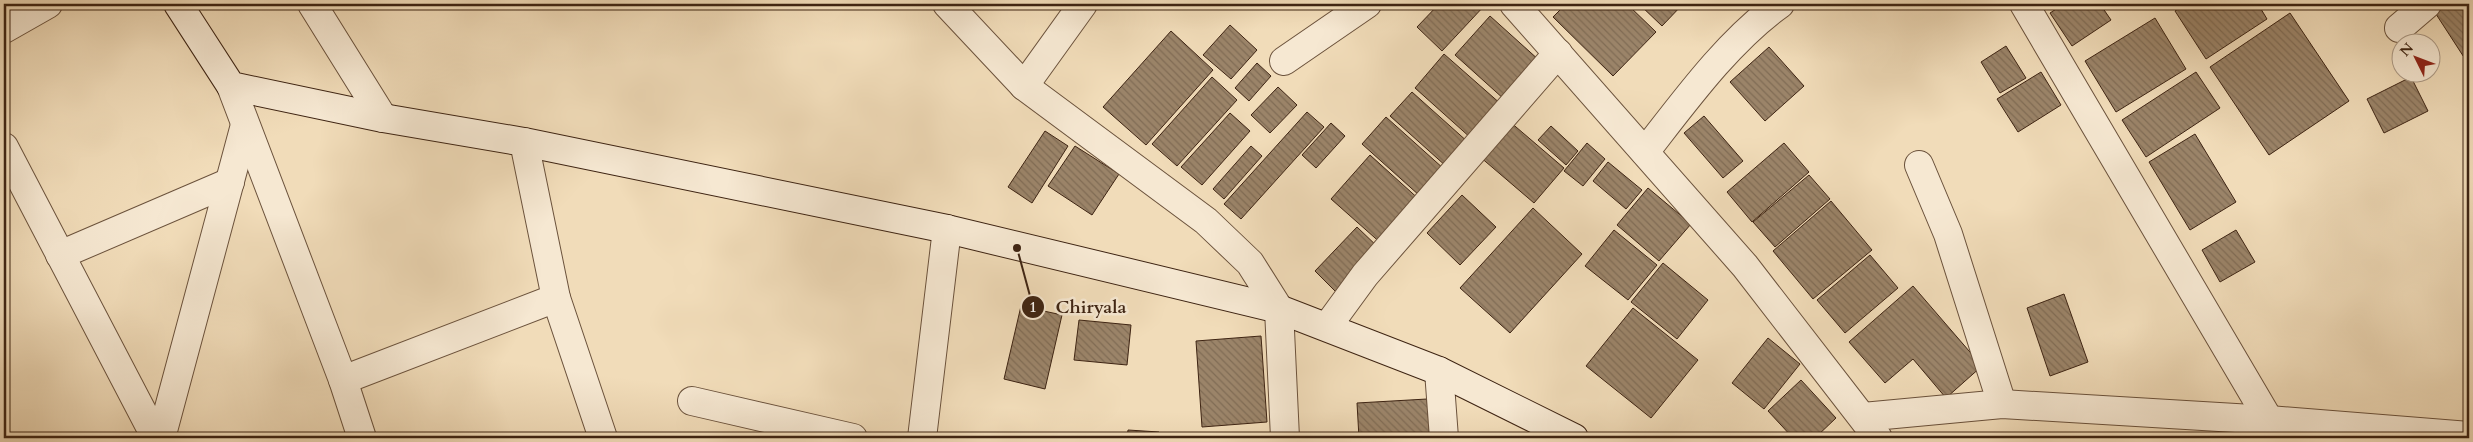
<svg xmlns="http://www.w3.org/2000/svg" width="2473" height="442" viewBox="0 0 2473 442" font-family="Cardo,serif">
<defs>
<pattern id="building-back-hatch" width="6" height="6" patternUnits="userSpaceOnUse" patternTransform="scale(1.25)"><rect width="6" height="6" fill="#9b8469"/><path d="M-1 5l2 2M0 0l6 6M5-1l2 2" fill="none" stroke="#806c55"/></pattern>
</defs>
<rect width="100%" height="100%" fill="#f1dcb9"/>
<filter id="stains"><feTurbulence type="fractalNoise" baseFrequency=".004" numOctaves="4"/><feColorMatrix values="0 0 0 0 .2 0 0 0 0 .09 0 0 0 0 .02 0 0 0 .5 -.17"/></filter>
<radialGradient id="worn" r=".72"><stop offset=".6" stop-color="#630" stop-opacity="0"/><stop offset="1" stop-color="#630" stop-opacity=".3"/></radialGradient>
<g fill="url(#building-back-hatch)" stroke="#3e2413">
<polygon points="1439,4 1485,5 1442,51 1417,27"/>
<polygon points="1566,4 1627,4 1656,32 1613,76 1553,17"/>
<polygon points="1639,4 1683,4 1662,26"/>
<polygon points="2064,4 2100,4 2111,20 2072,46 2050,13"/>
<polygon points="2186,4 2258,4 2267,19 2206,59 2175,11"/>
<polygon points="2445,4 2469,4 2469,65 2434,11"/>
<polygon points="2290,13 2349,101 2269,155 2210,67"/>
<polygon points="1490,16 1540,61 1505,100 1455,55"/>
<polygon points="2155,18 2186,69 2116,112 2085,61"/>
<polygon points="1230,25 1257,50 1231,79 1203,55"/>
<polygon points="1171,31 1213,70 1146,145 1103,107"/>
<polygon points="2006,46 2026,78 2000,93 1981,62"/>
<polygon points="1769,47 1804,86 1765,121 1730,82"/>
<polygon points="1444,54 1502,105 1472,139 1415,88"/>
<polygon points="1257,63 1271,76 1249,101 1235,88"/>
<polygon points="2041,72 2061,105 2018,132 1997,99"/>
<polygon points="2196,72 2220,108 2146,157 2122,120"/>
<polygon points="1212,77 1237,100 1177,166 1152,144"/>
<polygon points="2411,77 2428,111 2384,133 2367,99"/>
<polygon points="1278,87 1297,105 1270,133 1251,115"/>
<polygon points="1412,92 1469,143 1447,167 1390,116"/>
<polygon points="1307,112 1324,127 1241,219 1224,204"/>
<polygon points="1230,113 1250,131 1202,185 1181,167"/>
<polygon points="1704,116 1743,161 1723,178 1684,133"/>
<polygon points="1386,117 1444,169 1420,196 1362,144"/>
<polygon points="1509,121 1564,168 1534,203 1479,156"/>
<polygon points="1331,123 1345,136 1316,168 1302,155"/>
<polygon points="1551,126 1578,151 1566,165 1538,140"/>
<polygon points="1045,131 1068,146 1032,203 1008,187"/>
<polygon points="2195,134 2236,202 2190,230 2149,162"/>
<polygon points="1587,143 1605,159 1583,186 1564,171"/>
<polygon points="1784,143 1809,172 1752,222 1727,192"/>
<polygon points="1075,146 1119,174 1092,215 1048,186"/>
<polygon points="1251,146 1262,156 1224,199 1213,189"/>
<polygon points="1370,155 1422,202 1383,245 1331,199"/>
<polygon points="1608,162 1642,190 1626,209 1593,181"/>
<polygon points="1809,175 1830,199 1775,247 1753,222"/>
<polygon points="1648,188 1691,224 1659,261 1617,225"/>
<polygon points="1462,195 1496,227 1460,265 1427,233"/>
<polygon points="1831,201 1872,250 1813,299 1773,251"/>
<polygon points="1533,208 1582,254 1510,333 1460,288"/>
<polygon points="1357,227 1381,250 1338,294 1315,271"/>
<polygon points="1614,230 1657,265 1628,300 1585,266"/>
<polygon points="2236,230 2255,262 2220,282 2202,250"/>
<polygon points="1870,255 1898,288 1845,333 1817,300"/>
<polygon points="1663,263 1708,300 1677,339 1631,302"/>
<polygon points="1913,286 1982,366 1946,398 1913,359 1885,383 1849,342"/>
<polygon points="2064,294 2088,362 2050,376 2027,308"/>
<polygon points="1021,306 1062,315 1045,389 1004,379"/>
<polygon points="1633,308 1698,360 1651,418 1586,366"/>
<polygon points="1079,320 1131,325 1127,365 1074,360"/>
<polygon points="1261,336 1267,422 1202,427 1196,341"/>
<polygon points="1768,338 1800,364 1764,409 1732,383"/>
<polygon points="1801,380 1836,418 1815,438 1793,438 1768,411"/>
<polygon points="1427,399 1430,438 1359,438 1357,403"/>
<polygon points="1128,430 1159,432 1159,438 1127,438"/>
<polygon points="1266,434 1267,438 1230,438"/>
<polygon points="1164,436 1196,438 1164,438"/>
</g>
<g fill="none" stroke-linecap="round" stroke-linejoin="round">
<g stroke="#6b523c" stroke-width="30">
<g id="street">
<polyline points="312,4 383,118"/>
<polyline points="947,4 1024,86 1206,221 1250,263 1279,309 1285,438"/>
<polyline points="1514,4 1745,266 1878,438"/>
<polyline points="2024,4 2269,420 2274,432"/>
<polyline points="2399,28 2427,4"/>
<polyline points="4,29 48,4"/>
<polyline points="1284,61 1367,4"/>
<polyline points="231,86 343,380 362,438"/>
<polyline points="1024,86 1083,4"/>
<polyline points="524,142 556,298 603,438"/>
<polyline points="4,147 156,438"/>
<path d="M1645,152C1684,102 1728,41 1780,4"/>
<polyline points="1919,165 1948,234 2002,404"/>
<polyline points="60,255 230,182"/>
<polyline points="1327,327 1365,275 1558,53"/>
<polyline points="1439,371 1444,438"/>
<polyline points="343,380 556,298"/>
<polyline points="692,401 853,438"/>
<polyline points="1863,417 2002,404 2269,420 2469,436"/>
<polyline points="161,438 245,125"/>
<polyline points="922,438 947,229"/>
</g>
</g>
<g stroke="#3e2413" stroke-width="30">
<polyline id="secondary" points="178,4 231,86 383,118 524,142 947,229 1279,309 1439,371 1574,438"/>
</g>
<use href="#street" stroke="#f6e8d2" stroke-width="28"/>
<use href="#secondary" stroke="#f6e8d2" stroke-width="28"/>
</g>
<path fill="none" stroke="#3e2413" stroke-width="2" d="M1017 248L1033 307"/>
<g fill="#3e2413" stroke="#f6e8d2" stroke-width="2">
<circle cx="1017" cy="248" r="5"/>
<circle cx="1033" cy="307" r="12"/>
</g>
<g font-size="15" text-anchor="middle" font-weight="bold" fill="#fff">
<text x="1033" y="312">1</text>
</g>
<g font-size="18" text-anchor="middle" font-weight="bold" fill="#3e2413" stroke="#f6e8d2" stroke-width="5" stroke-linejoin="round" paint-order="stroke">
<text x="1091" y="313">Chiryala</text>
</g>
<rect width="2473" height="442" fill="none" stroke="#f1dcb9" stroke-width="20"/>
<rect x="5" y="5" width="2463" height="432" fill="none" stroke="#3e2413" stroke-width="2.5"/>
<rect x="10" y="10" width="2453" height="422" fill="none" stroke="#3e2413"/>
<g transform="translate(2416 58) rotate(312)"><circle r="24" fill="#f6e8d2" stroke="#ac9a86"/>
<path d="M0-4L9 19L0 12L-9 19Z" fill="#8f2418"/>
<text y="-8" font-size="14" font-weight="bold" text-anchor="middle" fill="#3e2413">N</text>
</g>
<rect width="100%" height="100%" filter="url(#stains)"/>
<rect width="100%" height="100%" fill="url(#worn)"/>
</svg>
